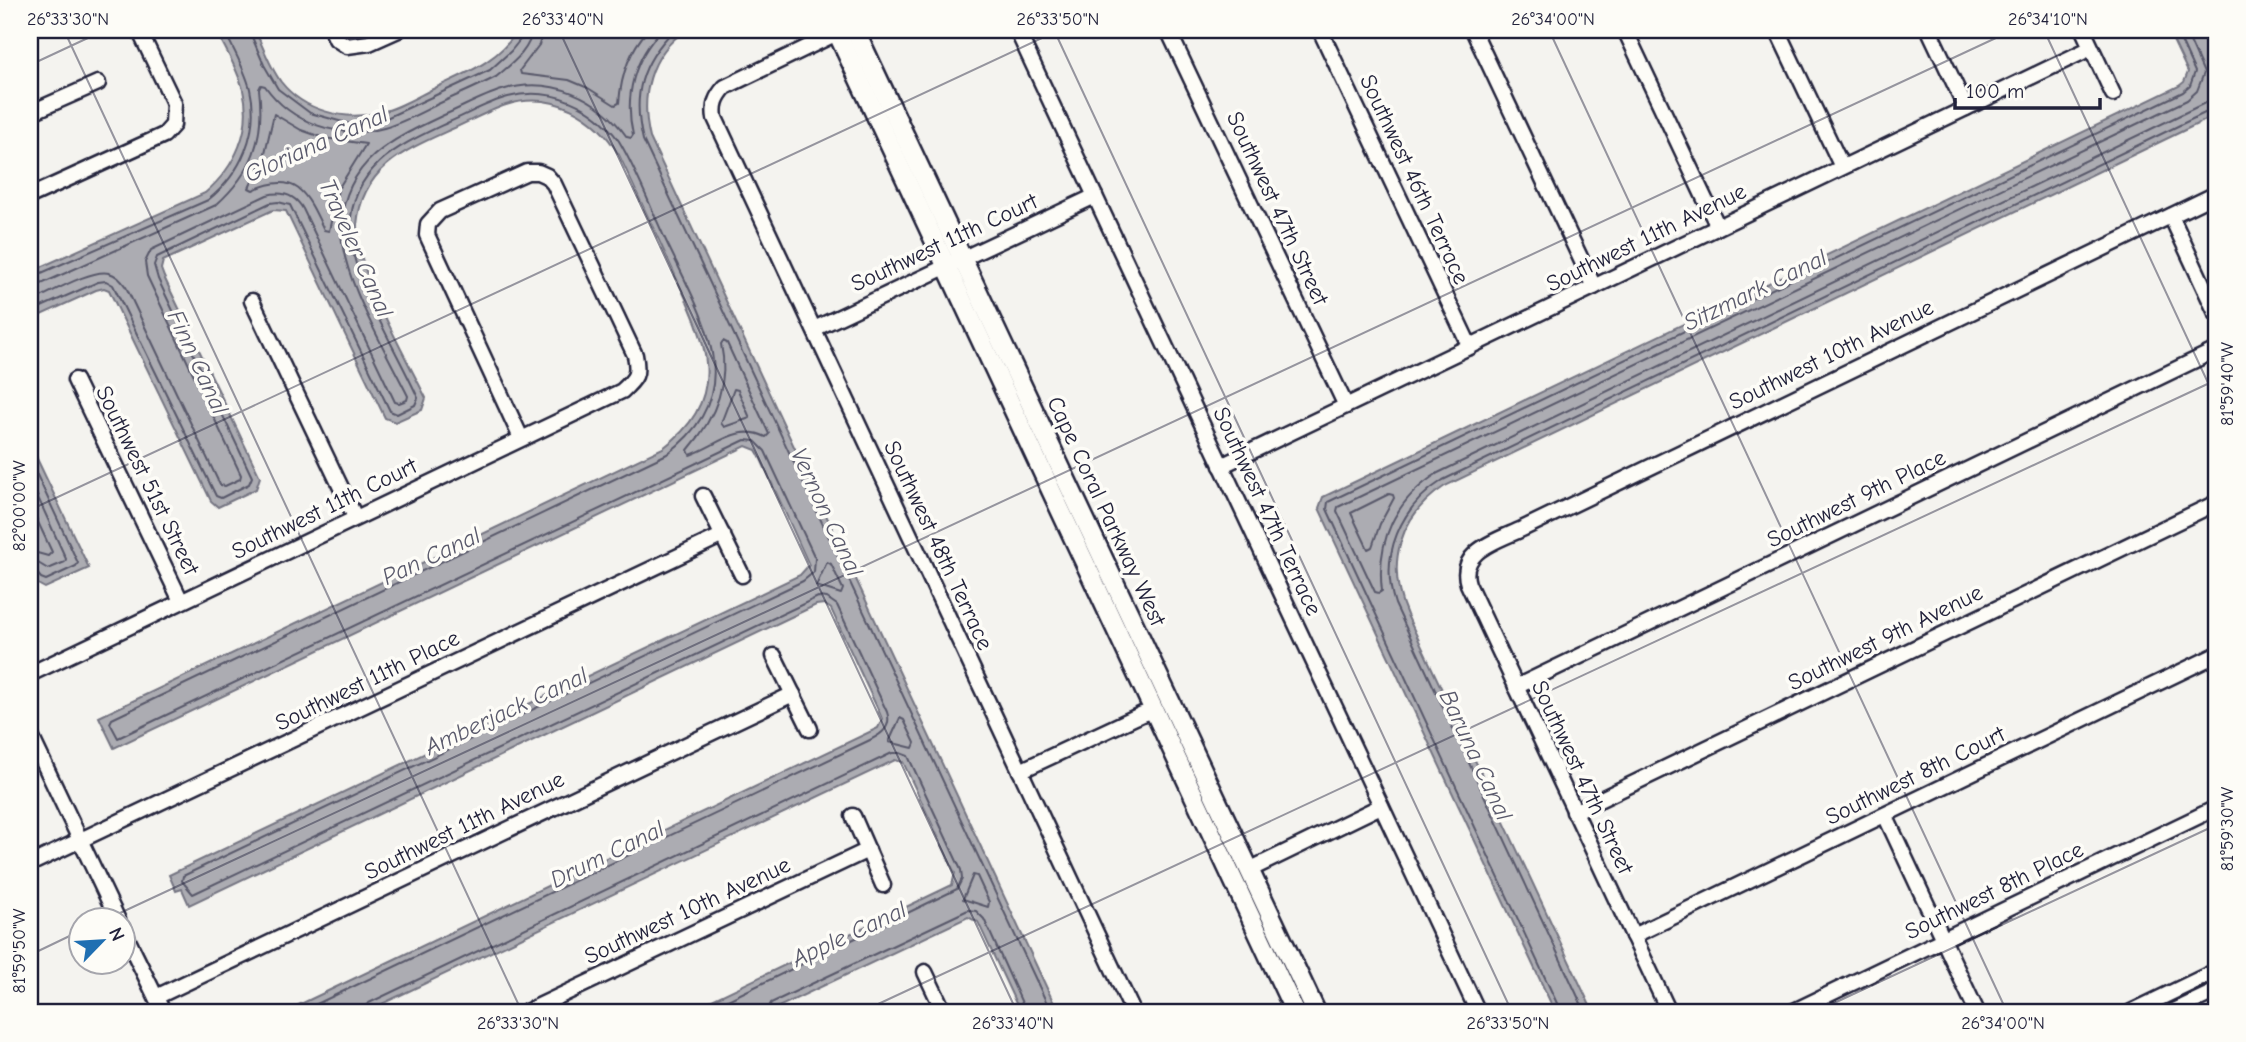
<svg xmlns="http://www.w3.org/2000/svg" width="2246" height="1042" viewBox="0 0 2246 1042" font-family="'Comic Neue',sans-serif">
<rect width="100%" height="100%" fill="#f4f3ef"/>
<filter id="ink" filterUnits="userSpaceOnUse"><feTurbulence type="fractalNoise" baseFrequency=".0143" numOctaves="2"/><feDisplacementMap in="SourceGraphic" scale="14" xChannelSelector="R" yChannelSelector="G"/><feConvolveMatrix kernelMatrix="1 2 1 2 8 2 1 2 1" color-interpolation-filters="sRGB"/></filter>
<g filter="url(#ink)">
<g fill="#acacb2" stroke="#757582" stroke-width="2">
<path d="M216,30H255C263,47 270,67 281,82C304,111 344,121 378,113C398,109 418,96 437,87C469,72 498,61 518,30H686C649,55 640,96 650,138L1058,1012H1020L978,922L968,917L768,1012H687L952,885L955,873L903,762L895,760L365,1012H284L878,728L882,719L880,714L831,609L824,604L816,605L189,905L182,889L176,891L169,875L800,575L809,565L759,455L756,450L746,446L114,748L99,717L663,448C738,393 700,330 669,262C652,226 635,190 619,155C596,115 552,90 506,105C488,111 470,121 452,129C406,150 362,167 357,225C354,268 406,357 426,398L422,410L395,422L385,418L286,211L273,210L163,261L161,269L164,277L260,477L256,489L218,507L211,501L109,290L104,288L96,290L30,320V272L205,193C235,167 253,130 243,90C238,69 225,49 216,30Z"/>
<path d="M2168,30H2216V115L1445,486C1399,516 1385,564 1407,615L1593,1012H1555L1319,508L1323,497L2179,86L2184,82L2188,72Z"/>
<polygon points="30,444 89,568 45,588 36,583 30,571"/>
</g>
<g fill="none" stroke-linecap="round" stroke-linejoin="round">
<g stroke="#59596b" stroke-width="2">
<polyline points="249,30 264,65 278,89 310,113 350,124 382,120 490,70 511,51 523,36 523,30"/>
<path d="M543,30L539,45L520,70L521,74L569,80L588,88L615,105L619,103C621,75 629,51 648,30"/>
<path d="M674,30C641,63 632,95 643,140L1051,1012"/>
<path d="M2185,30L2204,73L2197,91L2187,100L1338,507L1337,511L1375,592L1379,593L1382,591C1376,541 1395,500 1438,473L2207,102L2216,100"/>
<path d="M274,114L301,130L324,138L366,144L338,189L329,231L324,230C307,194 297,170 253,190L249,188L264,157Z"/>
<path d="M30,278L208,200C241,174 260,132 250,89C245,69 233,49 224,30"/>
<path d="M30,287L39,285L216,205C253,172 265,138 259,89L261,85L265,86C291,123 339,140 384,128C402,123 420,113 438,104C457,95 477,87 496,77C510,65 531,50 532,30"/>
<path d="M30,302C47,295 92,268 109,273C117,275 122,281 126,287L220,485L225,486L240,479L241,475L147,276L145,262L151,250L267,195C283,191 295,195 303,209L395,402L399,403L407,400L408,396C386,351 338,272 341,224C346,160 393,139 444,115C463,107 482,96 502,90C551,75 599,97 627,137L631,138L633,135C624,96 634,58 662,30"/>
<path d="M30,312L98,282L106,281L113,285L216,496L221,498L249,484L252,477L158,279L154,265L157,257L270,203L278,202L290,205L390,411L397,414L415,405L418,398C398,352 348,274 350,227C353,164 401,145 449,122C468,114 488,102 508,97C551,86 594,105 619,141C638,173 651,209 667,243C702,317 752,392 667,454L112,719L110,723L118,738L745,440L755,441L765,451L815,558L814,572L803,581L183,876L182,881L193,894L818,597L827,598L837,605L887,712C892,727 882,734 870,740L300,1012"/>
<path d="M723,341L727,343L769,434L766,437C738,423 716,446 690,455L688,450C714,420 730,385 721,344Z"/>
<polygon points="734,389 738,390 750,418 724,427 721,423"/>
<polyline points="30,460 78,563 76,566 46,580 41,578 36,572 30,570"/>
<polyline points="30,480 66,559 65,562 48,569 38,563 30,561"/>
<polygon points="1389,494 1393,495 1394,498 1380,524 1372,547 1368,549 1351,513"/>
<polyline points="30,505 52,552 48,556 30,551"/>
<polygon points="827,562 831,564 843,589 841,594 816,586"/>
<polygon points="900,718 904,720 915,743 913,748 889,742"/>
<polygon points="973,875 977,876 989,902 988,907 963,899"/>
<polyline points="364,1012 365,1006 369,1003 892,753 900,753 908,756 961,870 962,879 957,889 703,1012"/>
<polyline points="767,1012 771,1003 968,910 976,911 984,919 1026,1012"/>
<polyline points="1561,1012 1327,509 1328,502 2183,92 2190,86 2195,72 2176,30"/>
<path d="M1585,1012L1395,604C1379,556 1400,507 1443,480L2211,110L2216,109"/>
</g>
<g stroke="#22223b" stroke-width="19">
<g id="minor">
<polyline points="332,30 336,39 347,46 369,43 398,30"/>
<polyline points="1017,30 1478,1012"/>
<polyline points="1168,30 1346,406"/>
<polyline points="1320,30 1470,347"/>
<polyline points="1473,30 1594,287"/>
<polyline points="1625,30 1718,227"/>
<polyline points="1777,30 1842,167"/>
<polyline points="1929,30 1966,108"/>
<polyline points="2083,30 2113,94"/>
<path d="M837,33L725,87C716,97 713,105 715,118L1133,1012"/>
<polyline points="30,113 98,83"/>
<polyline points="30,196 164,135 173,125 174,103 139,30"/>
<polyline points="2171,216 2216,313"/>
<polyline points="252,301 355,517"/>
<polyline points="814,329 1095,196"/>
<polyline points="75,380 181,601"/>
<polyline points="1221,466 2091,48"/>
<polyline points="703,496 742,575"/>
<polyline points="774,656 810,729"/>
<path d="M30,674L622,391C636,378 639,375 635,355L554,184L547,176L538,172H527L440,211L428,224L427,235L521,438"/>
<polyline points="1516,687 2216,350"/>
<polyline points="30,734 118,920"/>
<polyline points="1020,771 1142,714 1154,711"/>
<polyline points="1574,812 2216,503"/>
<polyline points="1885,815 1977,1012"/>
<polyline points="853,816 883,885"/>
<polyline points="30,864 723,535"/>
<polyline points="1249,870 1381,806"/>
<polyline points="122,928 163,1012"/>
<polyline points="1633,936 2216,655"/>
<polyline points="925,972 944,1012"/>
<polyline points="156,997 793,694"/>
<polyline points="526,1012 868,850"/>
<path d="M1669,1012L1468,584C1457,550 1500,540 1524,528L2216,194"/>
<polyline points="1792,1012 2216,808"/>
<polyline points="2131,1012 2216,971"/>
<polyline points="2172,1012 2216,991"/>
</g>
</g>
<g stroke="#22223b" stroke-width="23">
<g id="major">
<polyline points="836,30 1295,1012"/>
<polyline points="855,30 1316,1012"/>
</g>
</g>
<use href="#minor" stroke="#fdfcf7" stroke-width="14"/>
<use href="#major" stroke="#fdfcf7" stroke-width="18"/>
</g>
</g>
<path fill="none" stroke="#22223b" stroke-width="2" stroke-opacity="0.45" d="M64,30L522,1012M559,30L1017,1012M1054,30L1512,1012M1549,30L2007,1012M2044,30L2216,400M30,65L105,30M30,510L1059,30M105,920L2013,30M30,955L80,931M861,1012L2216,380M1815,1012L2216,825"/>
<g text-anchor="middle" stroke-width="7" stroke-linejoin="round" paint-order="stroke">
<g font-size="23" fill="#22223b" stroke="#fdfcf7">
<text transform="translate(1415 179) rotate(65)" y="8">Southwest 46th Terrace</text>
<text transform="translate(1278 208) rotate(65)" y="8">Southwest 47th Street</text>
<text transform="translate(1646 237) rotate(-26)" y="8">Southwest 11th Avenue</text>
<text transform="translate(944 242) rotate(-25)" y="8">Southwest 11th Court</text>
<text transform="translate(1831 354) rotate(-26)" y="8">Southwest 10th Avenue</text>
<text transform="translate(148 480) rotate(64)" y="8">Southwest 51st Street</text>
<text transform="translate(1856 498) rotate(-26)" y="8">Southwest 9th Place</text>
<text transform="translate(324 508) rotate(-26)" y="8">Southwest 11th Court</text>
<text transform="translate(1107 511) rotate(65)" y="8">Cape Coral Parkway West</text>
<text transform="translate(1268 511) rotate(65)" y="8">Southwest 47th Terrace</text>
<text transform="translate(939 545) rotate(65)" y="8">Southwest 48th Terrace</text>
<text transform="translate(1885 637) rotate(-26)" y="8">Southwest 9th Avenue</text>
<text transform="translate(367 680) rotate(-26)" y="8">Southwest 11th Place</text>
<text transform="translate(1915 775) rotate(-26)" y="8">Southwest 8th Court</text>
<text transform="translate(1583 777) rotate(65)" y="8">Southwest 47th Street</text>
<text transform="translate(464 825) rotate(-26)" y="8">Southwest 11th Avenue</text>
<text transform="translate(1994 890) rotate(-26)" y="8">Southwest 8th Place</text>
<text transform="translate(687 910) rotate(-25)" y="8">Southwest 10th Avenue</text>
</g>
<g font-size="24" font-style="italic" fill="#59596b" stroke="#fdfcf7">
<text transform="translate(316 144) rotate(-24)" y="8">Gloriana Canal</text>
<text transform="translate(356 248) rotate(66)" y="8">Traveler Canal</text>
<text transform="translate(1755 290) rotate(-26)" y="8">Sitzmark Canal</text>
<text transform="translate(198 362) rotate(65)" y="8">Finn Canal</text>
<text transform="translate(827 512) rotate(65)" y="8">Vernon Canal</text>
<text transform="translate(431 556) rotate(-25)" y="8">Pan Canal</text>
<text transform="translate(506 711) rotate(-25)" y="8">Amberjack Canal</text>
<text transform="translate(1476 755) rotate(65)" y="8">Baruna Canal</text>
<text transform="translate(607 854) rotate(-26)" y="8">Drum Canal</text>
<text transform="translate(849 934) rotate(-25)" y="8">Apple Canal</text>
</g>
</g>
<rect width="2246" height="1042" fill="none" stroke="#fdfcf7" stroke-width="77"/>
<g transform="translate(102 941) rotate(65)"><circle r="33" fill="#fdfcf7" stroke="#a5a5ac" stroke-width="2"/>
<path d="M0-5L12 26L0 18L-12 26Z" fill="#1f6fb2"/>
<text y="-10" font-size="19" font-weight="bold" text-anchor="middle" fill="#22223b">N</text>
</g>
<path d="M1955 98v10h145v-10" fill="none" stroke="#22223b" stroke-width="3.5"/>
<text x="1966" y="98" font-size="21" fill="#22223b" stroke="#fdfcf7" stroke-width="5" paint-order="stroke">100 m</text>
<rect x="38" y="38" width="2170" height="966" fill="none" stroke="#22223b" stroke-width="2.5"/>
<g font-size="18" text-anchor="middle" fill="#22223b">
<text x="68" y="25">26°33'30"N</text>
<text x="563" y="25">26°33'40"N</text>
<text x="1058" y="25">26°33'50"N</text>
<text x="1553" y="25">26°34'00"N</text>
<text x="2048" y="25">26°34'10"N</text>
<text transform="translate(2227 384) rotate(-90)" y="6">81°59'40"W</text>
<text transform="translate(19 506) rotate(-90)" y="6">82°00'00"W</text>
<text transform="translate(2227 829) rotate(-90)" y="6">81°59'30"W</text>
<text transform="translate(19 951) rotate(-90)" y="6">81°59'50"W</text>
<text x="518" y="1029">26°33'30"N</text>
<text x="1013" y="1029">26°33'40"N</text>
<text x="1508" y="1029">26°33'50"N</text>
<text x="2003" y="1029">26°34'00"N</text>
</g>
</svg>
